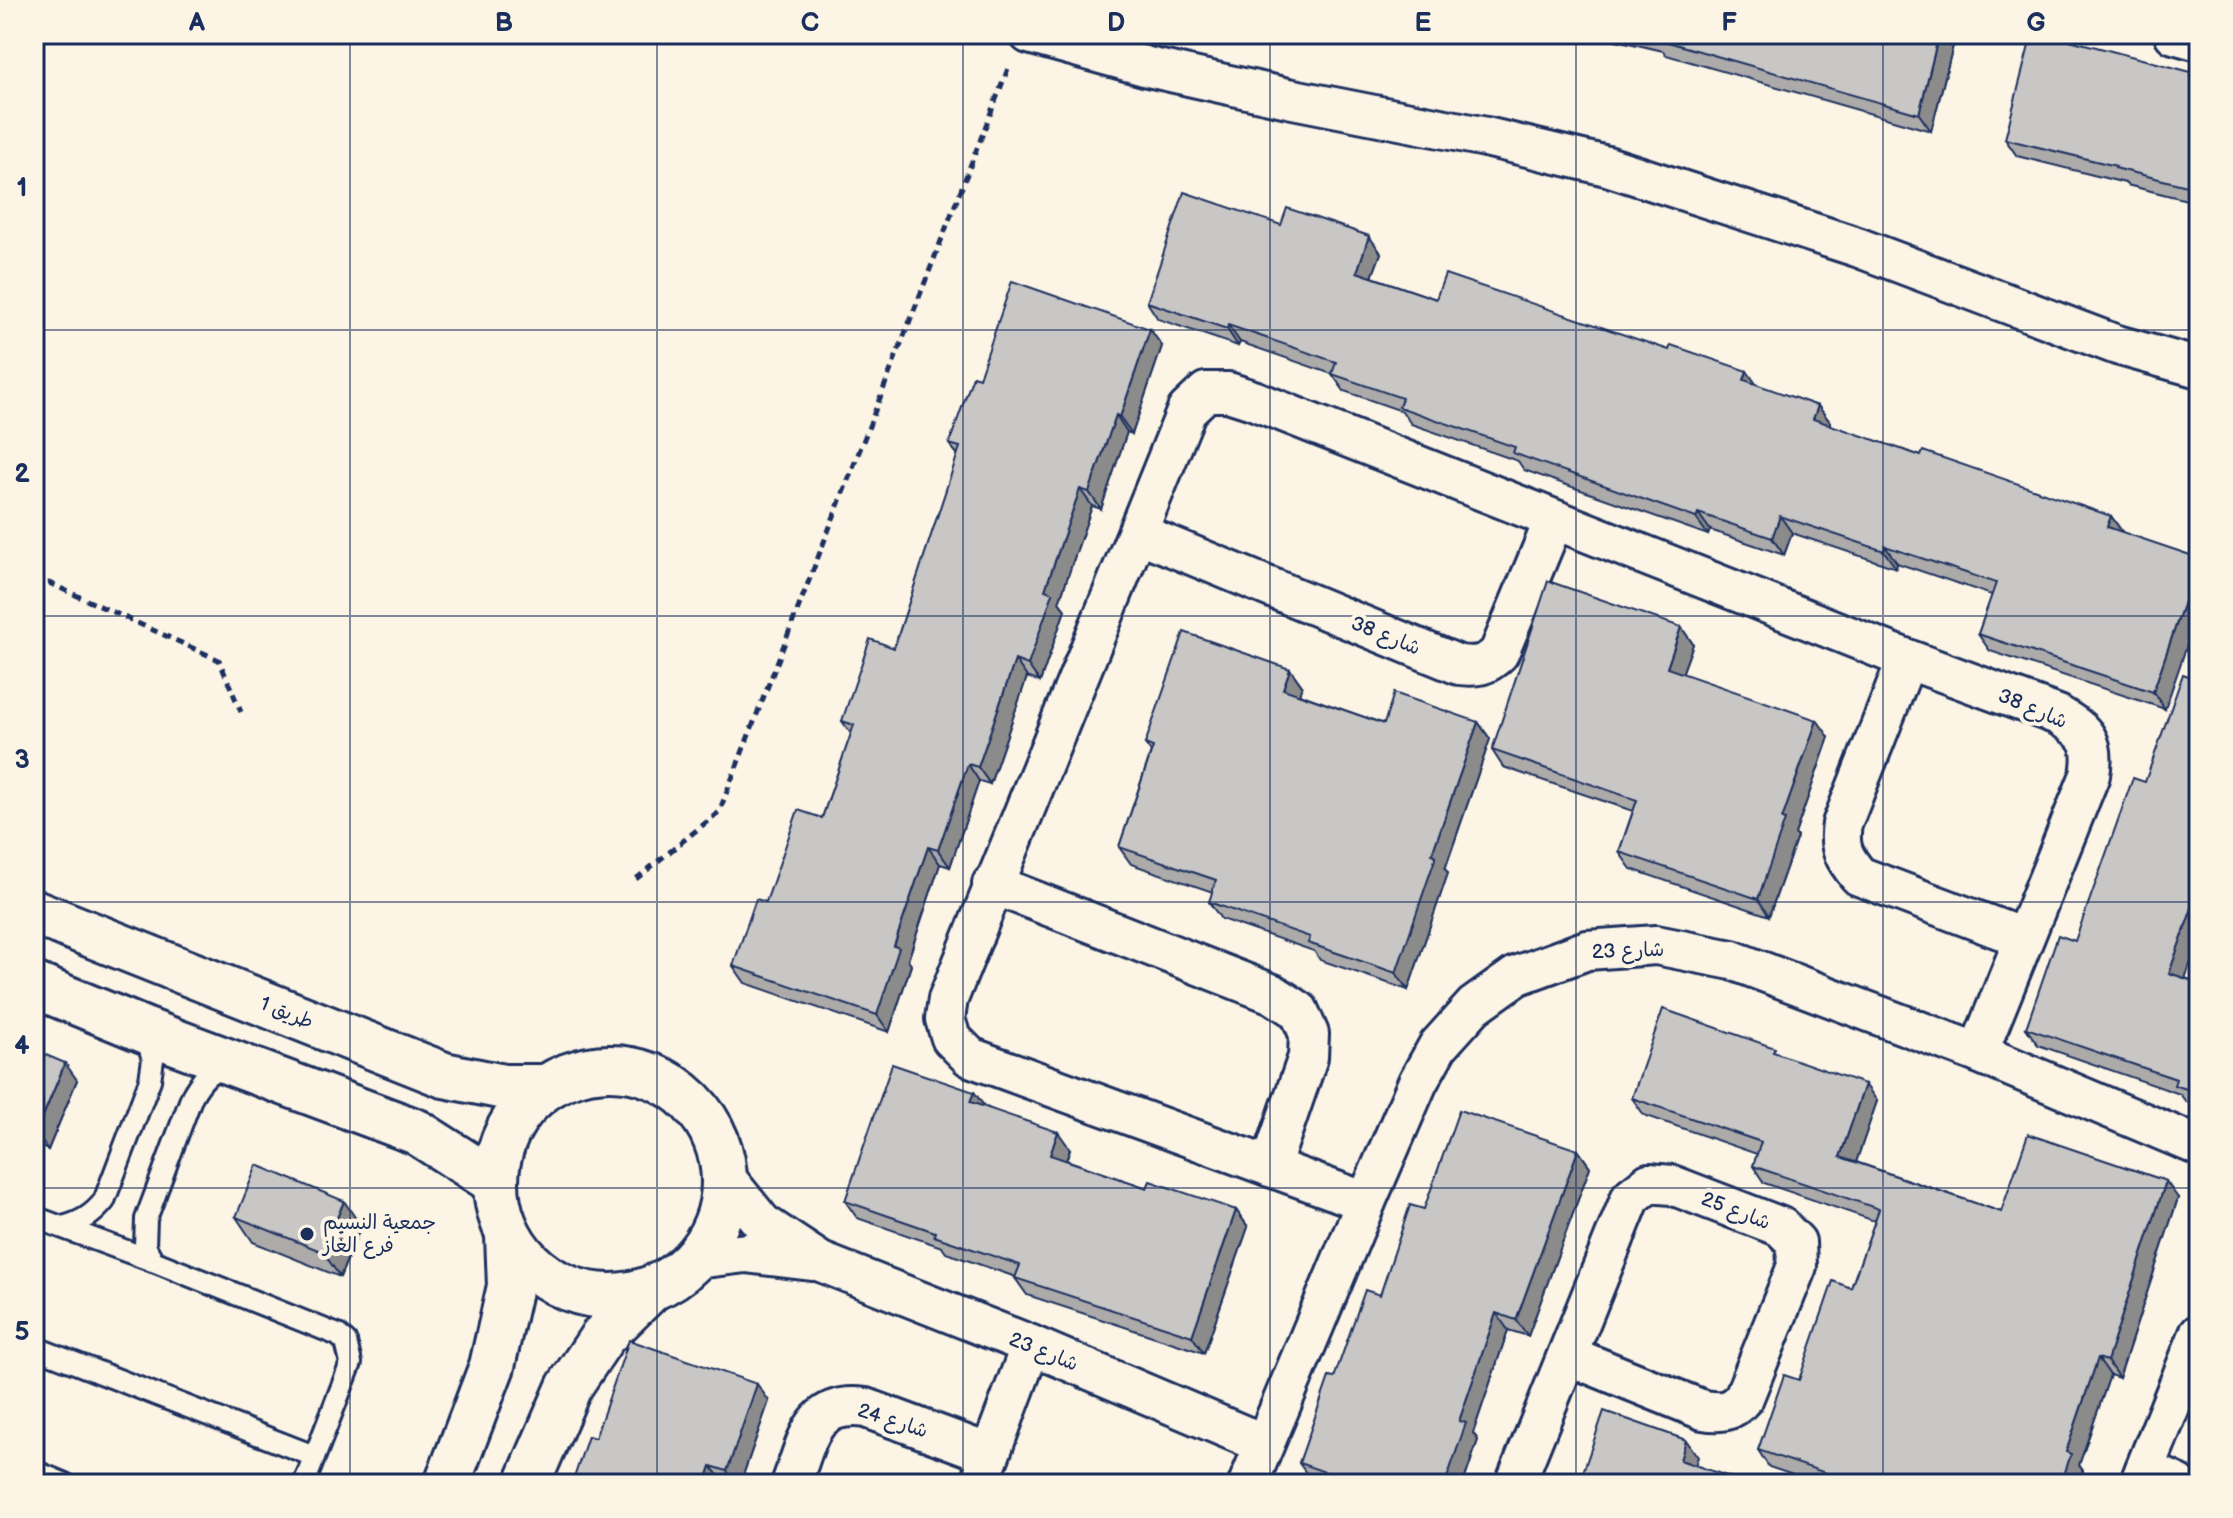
<svg xmlns="http://www.w3.org/2000/svg" width="2233" height="1518" viewBox="0 0 2233 1518" font-family="'Balsamiq Sans','Playpen Sans Arabic',sans-serif">
<rect width="100%" height="100%" fill="#fcf5e5"/>
<filter id="ink" filterUnits="userSpaceOnUse"><feTurbulence type="fractalNoise" baseFrequency=".0125" numOctaves="2"/><feDisplacementMap in="SourceGraphic" scale="16" xChannelSelector="R" yChannelSelector="G"/><feConvolveMatrix kernelMatrix="1 2 1 2 8 2 1 2 1" color-interpolation-filters="sRGB"/></filter>
<g filter="url(#ink)">
<g fill="none" stroke-linecap="round" stroke-linejoin="round">
<g stroke="#1b2f5e" stroke-width="26">
<g id="service">
<polyline points="34,1217 153,1261 338,1335 346,1342 351,1363 304,1484"/>
<path d="M63,1227C81,1222 92,1216 104,1201L150,1080L153,1059L144,1030"/>
<path d="M153,1261L145,1246L146,1219L192,1096C201,1080 209,1071 226,1064"/>
<polyline points="34,1347 314,1456"/>
<polyline points="34,1471 65,1484"/>
</g>
</g>
<g stroke="#1b2f5e" stroke-width="44">
<g id="minor">
<polyline points="1029,34 1148,67 1288,98 1486,137 1607,166 1857,247 2117,345 2199,368"/>
<polyline points="2174,34 2199,41"/>
<path d="M1138,533L1459,665C1477,667 1486,666 1499,653L1554,520"/>
<path d="M1907,659L1842,824C1838,848 1844,858 1859,876L2023,938"/>
<polyline points="992,884 1273,994 1299,1011 1309,1034 1308,1057 1270,1167"/>
<polyline points="725,1177 762,1223 821,1262 1031,1345 1264,1444"/>
<path d="M1366,1202L970,1057L951,1038L945,1019L948,999L1187,410L1206,392H1228L1253,400L1907,659L2058,715C2086,732 2096,741 2090,775L1978,1053"/>
<polyline points="696,1259 746,1253 812,1261"/>
<polyline points="2145,1469 2178,1484"/>
<path d="M791,1484C808,1441 810,1400 866,1408L990,1454"/>
<polyline points="979,1484 1031,1345"/>
<polyline points="1248,1484 1366,1202 1418,1082 1438,1046 1474,1006 1516,976 1587,950 1656,945 1732,960 1978,1053 2199,1146"/>
<path d="M1515,1484L1631,1197L1649,1183L1672,1185L1781,1227L1796,1242L1797,1266L1744,1397C1732,1412 1721,1413 1703,1410L1567,1355"/>
<polyline points="2139,1484 2199,1334"/>
</g>
</g>
<g stroke="#1b2f5e" stroke-width="50">
<g id="tertiary">
<polyline points="34,912 444,1075 504,1087 545,1087"/>
<polyline points="34,985 144,1030 417,1132 495,1182"/>
<circle cx="610" cy="1182" r="114"/>
<polyline points="447,1484 492,1366 510,1286 508,1236"/>
<polyline points="527,1484 569,1387 603,1336 651,1289"/>
</g>
</g>
<g stroke="#1b2f5e" stroke-width="5" stroke-dasharray="8 6" stroke-linecap="butt">
<polyline points="34,585 49,583 219,660 241,712"/>
<polyline points="636,879 719,812 1009,66"/>
</g>
<use href="#service" stroke="#fcf5e5" stroke-width="20"/>
<use href="#minor" stroke="#fcf5e5" stroke-width="38"/>
<use href="#tertiary" stroke="#fcf5e5" stroke-width="44"/>
</g>
<g fill="#acabaa" stroke="#1b2f5e" stroke-width="2">
<polygon points="1603,34 1956,34 1931,131 1666,55 1663,51 1612,39 1609,36"/>
<polygon points="2195,78 2199,79 2199,203 2127,185 2125,183 2017,156 2005,139"/>
<polygon points="1281,225 1381,253 1372,277 1436,299 1757,385 1818,406 1830,422 1829,425 1921,456 2111,516 2122,532 2165,709 1990,651 1978,634 1992,595 1897,563 1896,568 1792,533 1784,555 1710,530 1708,535 1524,470 1518,461 1411,424 1402,411 1344,391 1332,374 1240,342 1238,346 1158,319 1147,302"/>
<polygon points="1162,346 1132,434 1127,432 1101,509 1092,506 1059,602 1065,610 1040,682 1027,677 990,784 979,781 950,867 940,864 908,960 911,965 889,1032 745,983 733,966 766,902 822,818 851,734 842,721 894,648 958,455 949,444 979,378"/>
<polygon points="1681,627 1693,644 1682,674 1829,737 1795,834 1797,837 1769,916 1631,869 1619,852 1633,811 1503,767 1492,750"/>
<polygon points="1290,669 1302,686 1299,694 1384,724 1478,722 1490,739 1445,869 1448,873 1408,990 1320,960 1314,951 1221,919 1209,902 1213,892 1131,864 1119,847 1151,752 1145,744"/>
<polygon points="2185,978 2199,983 2199,1106 2186,1102 2180,1094 2038,1045 2026,1028"/>
<polygon points="34,1050 77,1080 48,1150 34,1144"/>
<polygon points="1779,1054 1877,1101 1856,1162 2001,1212 2178,1198 2119,1378 2110,1375 2079,1465 2083,1471 2079,1484 1820,1484 1769,1467 1758,1450 1851,1288 1875,1221 1764,1183 1753,1166 1757,1154 1644,1115 1632,1098"/>
<polygon points="974,1092 984,1106 1070,1149 1066,1160 1147,1188 1236,1210 1248,1227 1204,1353 1027,1295 1015,1278 1016,1277 946,1253 942,1247 857,1218 845,1201"/>
<polygon points="1578,1150 1590,1167 1528,1336 1508,1330 1473,1433 1478,1440 1463,1484 1324,1484 1311,1480 1299,1463 1334,1378 1380,1295 1424,1209"/>
<polygon points="236,1217 361,1226 340,1277 253,1242"/>
<polygon points="769,1401 740,1484 727,1484 723,1482 722,1484 572,1484"/>
</g>
<g fill="#8c8b8b" stroke="#1b2f5e" stroke-width="2">
<polygon points="1939,34 1956,34 1931,131 1919,114"/>
<polygon points="1369,236 1381,253 1368,288 1357,272"/>
<polygon points="1228,325 1240,342 1238,346 1227,329"/>
<polygon points="1150,329 1162,346 1132,434 1120,417"/>
<polygon points="1747,371 1759,388 1744,380"/>
<polygon points="1818,406 1830,422 1825,436 1813,419"/>
<polygon points="1116,415 1127,432 1101,509 1089,492"/>
<polygon points="1080,489 1092,506 1059,602 1065,610 1040,682 1028,665 1045,590"/>
<polygon points="1698,513 1710,530 1708,535 1696,518"/>
<polygon points="1780,516 1792,533 1784,555 1772,538"/>
<polygon points="2111,516 2123,533 2107,527"/>
<polygon points="1885,546 1897,563 1896,568 1884,551"/>
<polygon points="2199,559 2199,610 2165,709 2153,692"/>
<polygon points="1681,627 1693,644 1678,685 1667,668"/>
<polygon points="1015,660 1027,677 990,784 978,767"/>
<polygon points="1290,669 1302,686 1295,706 1283,689"/>
<polygon points="1817,720 1829,737 1795,834 1797,837 1769,916 1758,899 1782,819"/>
<polygon points="1478,722 1490,739 1445,869 1448,873 1408,990 1396,973 1432,854"/>
<polygon points="968,764 979,781 950,867 938,850"/>
<polygon points="928,847 940,864 908,960 911,965 889,1032 877,1015 894,946"/>
<polygon points="2199,888 2199,939 2181,990 2169,973"/>
<polygon points="65,1063 77,1080 48,1150 36,1133"/>
<polygon points="1865,1084 1877,1101 1852,1174 1840,1157"/>
<polygon points="974,1092 986,1109 970,1102"/>
<polygon points="1058,1132 1070,1149 1062,1172 1050,1155"/>
<polygon points="1578,1150 1590,1167 1528,1336 1516,1320"/>
<polygon points="2166,1181 2178,1198 2119,1378 2107,1361"/>
<polygon points="344,1201 361,1226 340,1277 323,1252"/>
<polygon points="1236,1210 1248,1227 1204,1353 1192,1336"/>
<polygon points="1496,1313 1508,1330 1473,1433 1478,1440 1463,1484 1445,1484 1459,1421"/>
<polygon points="2098,1358 2110,1375 2079,1465 2083,1471 2079,1484 2061,1484 2066,1452"/>
<polygon points="757,1384 769,1401 740,1484 736,1484 727,1471"/>
<polygon points="1686,1440 1698,1457 1691,1477 1680,1460"/>
<polygon points="711,1466 723,1482 722,1484 705,1484"/>
</g>
<g fill="#c8c7c6" stroke="#1b2f5e" stroke-width="2">
<polygon points="1650,34 1939,34 1919,114 1654,38 1655,35"/>
<polygon points="2032,34 2047,34 2191,72 2190,77 2199,79 2199,189 2115,168 2116,166 2005,139"/>
<polygon points="1184,192 1281,225 1287,208 1369,236 1357,272 1436,299 1445,274 1669,350 1671,345 1747,371 1744,380 1818,406 1813,419 1921,456 1923,451 2111,516 2107,527 2199,558 2153,692 1978,634 1996,583 1885,546 1884,551 1780,516 1772,538 1698,513 1696,518 1513,453 1515,447 1399,407 1402,398 1332,374 1336,362 1228,325 1227,329 1147,302"/>
<polygon points="1012,281 1150,329 1120,417 1116,415 1089,492 1080,489 1045,590 1053,593 1028,665 1015,660 978,767 968,764 938,850 928,847 894,946 899,948 877,1015 733,966 756,899 766,902 798,810 822,818 854,725 842,721 870,639 894,648 960,447 949,444 973,376 979,378"/>
<polygon points="1548,581 1681,627 1667,668 1817,720 1782,819 1785,820 1758,899 1619,852 1637,800 1492,750"/>
<polygon points="1184,632 1290,669 1283,689 1384,724 1394,693 1478,722 1432,854 1436,856 1396,973 1308,943 1310,937 1209,902 1216,880 1119,847 1153,747 1145,744"/>
<polygon points="2183,674 2199,680 2199,888 2169,973 2199,983 2199,1093 2174,1085 2176,1079 2026,1028 2058,935 2075,941 2133,778 2145,782"/>
<polygon points="1663,1009 1775,1048 1773,1052 1865,1084 1840,1157 2001,1212 2028,1134 2166,1181 2107,1361 2098,1358 2066,1452 2071,1454 2061,1484 1858,1484 1758,1450 1784,1375 1799,1380 1833,1281 1851,1288 1879,1209 1753,1166 1761,1142 1632,1098"/>
<polygon points="34,1050 65,1063 36,1133 34,1132"/>
<polygon points="892,1064 974,1092 970,1102 1058,1132 1050,1155 1147,1188 1150,1181 1236,1210 1192,1336 1015,1278 1020,1265 934,1236 935,1232 845,1201"/>
<polygon points="1459,1110 1578,1150 1516,1320 1496,1313 1459,1421 1466,1423 1445,1484 1324,1484 1328,1473 1299,1463 1329,1377 1334,1378 1365,1290 1380,1295 1410,1205 1424,1209"/>
<polygon points="257,1165 344,1201 323,1252 236,1217"/>
<polygon points="629,1340 757,1384 727,1471 711,1466 705,1484 572,1484 588,1436 595,1438"/>
<polygon points="1604,1411 1686,1440 1680,1460 1750,1484 1579,1484"/>
<polygon points="1012,1477 1031,1484 1009,1484"/>
</g>
</g>
<path fill="none" stroke="#1b2f5e" stroke-width="2" stroke-opacity="0.55" d="M350,34V1484M657,34V1484M963,34V1484M1270,34V1484M1576,34V1484M1883,34V1484M34,330H2199M34,616H2199M34,902H2199M34,1188H2199"/>
<circle fill="#1b2f5e" stroke="#fcf5e5" stroke-width="3" cx="307" cy="1234" r="8"/>
<g text-anchor="middle" stroke-width="8" stroke-linejoin="round" paint-order="stroke">
<g font-size="20" fill="#1b2f5e" stroke="#fcf5e5">
<text transform="translate(1386 635) rotate(22)" y="7">شارع 38</text>
<text transform="translate(2033 708) rotate(23)" y="7">شارع 38</text>
<text transform="translate(1628 950) rotate(-2)" y="7">شارع 23</text>
<text transform="translate(287 1012) rotate(22)" y="7">طريق 1</text>
<text transform="translate(1736 1210) rotate(21)" y="7">شارع 25</text>
<text transform="translate(1044 1351) rotate(22)" y="7">شارع 23</text>
<text transform="translate(893 1420) rotate(18)" y="7">شارع 24</text>
</g>
<g font-size="20" fill="#1b2f5e" stroke="#fcf5e5" text-anchor="start">
<text x="323" y="1229">جمعية النسيم<tspan x="323" dy="23">فرع الغاز</tspan></text>
</g>
</g>
<rect width="2233" height="1518" fill="none" stroke="#fcf5e5" stroke-width="88"/>
<rect x="44" y="44" width="2145" height="1430" fill="none" stroke="#1b2f5e" stroke-width="3"/>
<g font-size="26" text-anchor="middle" font-weight="bold" fill="#1b2f5e">
<text x="197" y="31">A</text>
<text x="504" y="31">B</text>
<text x="810" y="31">C</text>
<text x="1116" y="31">D</text>
<text x="1423" y="31">E</text>
<text x="1729" y="31">F</text>
<text x="2036" y="31">G</text>
<text x="22" y="196">1</text>
<text x="22" y="482">2</text>
<text x="22" y="768">3</text>
<text x="22" y="1054">4</text>
<text x="22" y="1340">5</text>
</g>
</svg>
